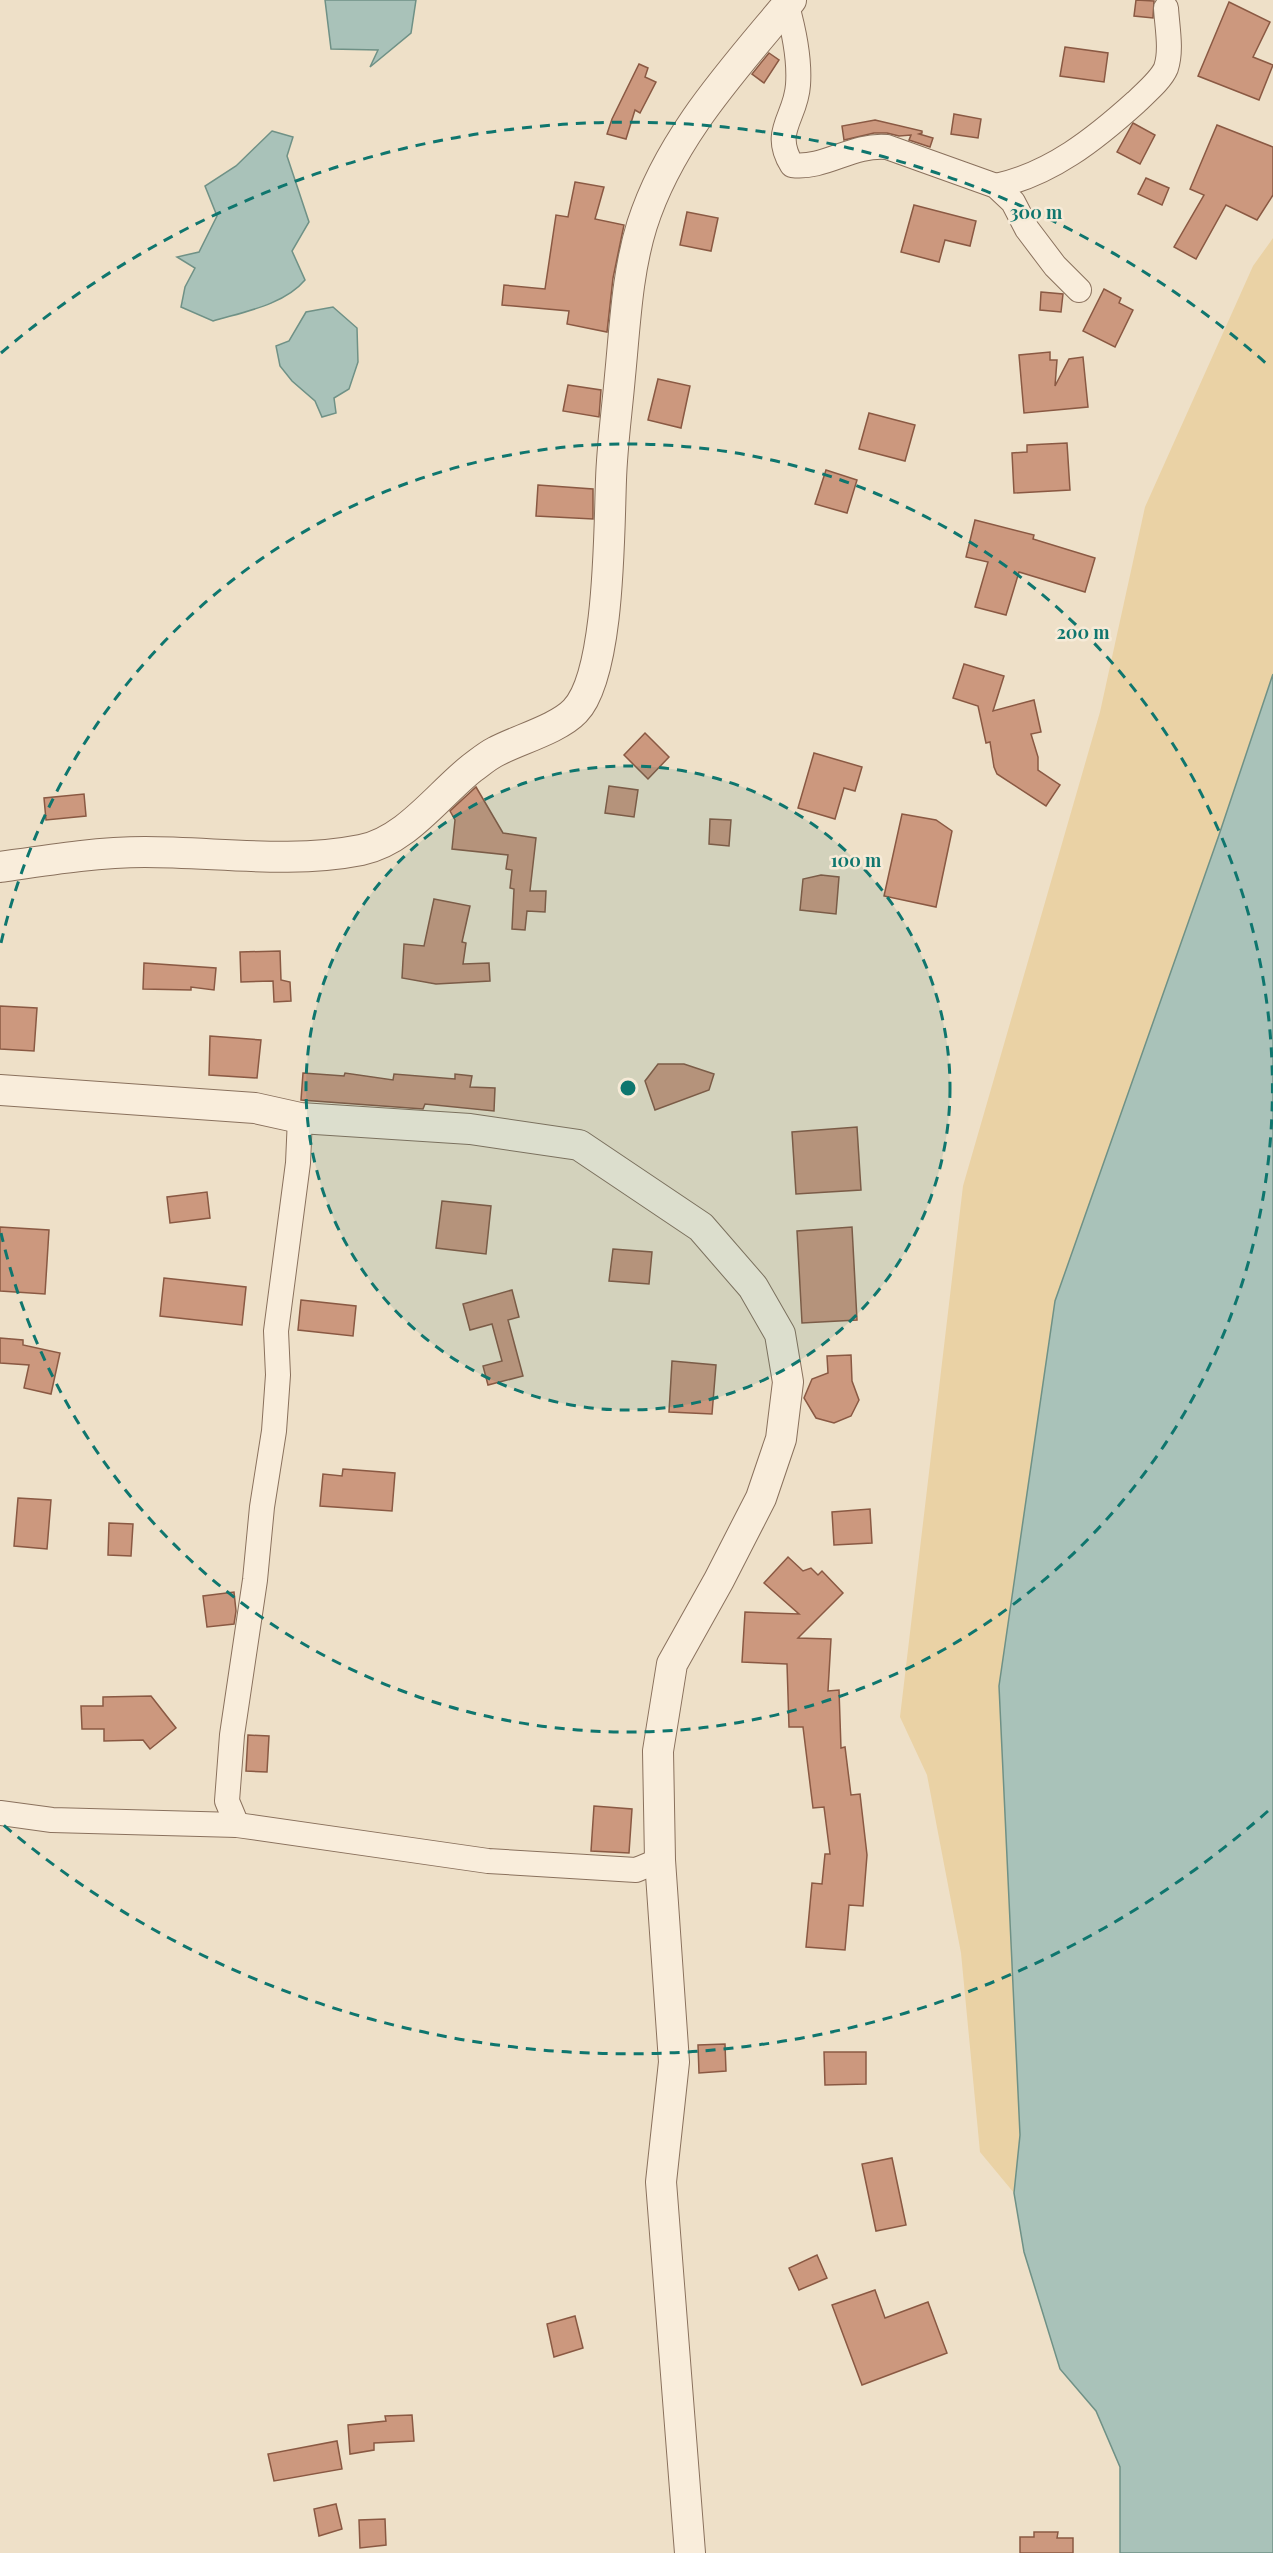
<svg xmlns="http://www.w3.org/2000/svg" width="1273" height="2553" viewBox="0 0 1273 2553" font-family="'Playfair Display',serif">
<rect width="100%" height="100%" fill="#eee0c8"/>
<polygon fill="#ead2a5" points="1273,238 1273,674 1219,835 1055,1301 999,1686 1020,2135 1014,2193 980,2152 961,1953 927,1775 900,1717 963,1186 1100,712 1145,507 1253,266"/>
<g fill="#a9c2b9" stroke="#6f9186" stroke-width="1.5">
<polygon points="325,0 416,0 411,33 370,67 378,50 331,49"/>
<path d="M272,131L293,137L287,156L309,222L292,251L305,280C284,305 243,312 213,321L181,307L185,287L195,268L177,257L199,252L217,216L205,186L236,166Z"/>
<polygon points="333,307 357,328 358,362 349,389 334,398 336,413 322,417 315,401 292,381 280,366 276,346 289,341 306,312"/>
<polygon points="1273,674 1273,2553 1120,2553 1120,2467 1096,2411 1060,2369 1024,2252 1014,2193 1020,2135 999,1686 1055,1301 1219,835"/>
</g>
<g fill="#cc987e" stroke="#8a5943" stroke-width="1.5">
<polygon points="1136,0 1154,1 1153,18 1134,16"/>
<polygon points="1229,2 1270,22 1253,57 1273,65 1259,100 1198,76"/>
<polygon points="1065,47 1108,53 1104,82 1060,76"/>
<polygon points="769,53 779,60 764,83 752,74"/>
<polygon points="639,64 648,68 645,77 656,82 640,113 635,110 626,139 607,134 612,119"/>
<polygon points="954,114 981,119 978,138 951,134"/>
<polygon points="875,120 922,131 922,133 919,134 933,138 930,147 909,140 911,135 899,136 887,133 874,133 844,140 842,126"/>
<polygon points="1133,123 1155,135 1140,164 1117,152"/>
<polygon points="1217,125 1273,147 1273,195 1257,220 1226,205 1196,259 1174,247 1204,195 1190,189"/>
<polygon points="1146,178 1169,188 1162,205 1138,194"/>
<polygon points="575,182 604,187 595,219 624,225 613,278 607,332 567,324 569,311 502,305 504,285 545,289 556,215 568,217"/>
<polygon points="914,205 976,221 970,246 945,240 939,262 901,252"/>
<polygon points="687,212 718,218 711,251 680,245"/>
<polygon points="1104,289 1121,298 1119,303 1133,310 1115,347 1083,331"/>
<polygon points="1041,292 1063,294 1061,312 1040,310"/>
<polygon points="1050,352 1050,360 1057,360 1055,386 1069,359 1083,357 1088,407 1024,413 1019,355"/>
<polygon points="658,379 690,386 681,428 648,420"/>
<polygon points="568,385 601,390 599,417 563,411"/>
<polygon points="869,413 915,425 905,461 859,449"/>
<polygon points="1067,443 1070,490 1014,493 1012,453 1027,452 1027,445"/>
<polygon points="826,470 857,480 847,513 815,504"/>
<polygon points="538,485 593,489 593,519 536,516"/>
<polygon points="975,520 1034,535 1033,539 1095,558 1085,592 1019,572 1006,615 975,607 988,562 966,557"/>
<polygon points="964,664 1004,676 993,711 1034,700 1041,732 1031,734 1038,757 1038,770 1060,785 1046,806 997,774 994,767 990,742 986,743 978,706 953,698"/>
<polygon points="645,733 669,757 648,779 624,755"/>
<polygon points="814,753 862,767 855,791 844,788 835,819 798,808"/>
<polygon points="609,786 638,790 634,817 605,813"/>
<polygon points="476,787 503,833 536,838 530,891 546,891 545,912 527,911 525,930 512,929 514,889 510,888 512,870 506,869 508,855 452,849 455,820 450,811"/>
<polygon points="84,794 86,816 46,820 44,798"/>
<polygon points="902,814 936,820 952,831 936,907 884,896"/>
<polygon points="710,819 731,820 729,846 709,844"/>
<polygon points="821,875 839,877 836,914 800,910 803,879"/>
<polygon points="434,899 470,906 462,942 466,943 463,964 489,963 490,981 436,984 402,978 404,944 424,946"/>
<polygon points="280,951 281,980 290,982 291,1001 274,1002 273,981 241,982 240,952"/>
<polygon points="144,963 216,968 214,990 191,987 191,990 143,989"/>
<polygon points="0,1006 37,1008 34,1051 0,1049"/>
<polygon points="210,1036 261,1040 257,1078 209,1075"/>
<polygon points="658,1064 684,1064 714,1074 709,1090 655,1110 645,1081"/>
<polygon points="303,1073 344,1076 345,1073 393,1080 394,1074 455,1079 455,1074 472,1076 470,1087 495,1088 494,1111 425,1104 423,1109 301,1100"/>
<polygon points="857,1127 861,1190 796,1194 792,1132"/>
<polygon points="207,1192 210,1218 170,1223 167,1197"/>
<polygon points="442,1201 491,1206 486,1254 436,1248"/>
<polygon points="0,1227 49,1230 45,1294 0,1291"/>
<polygon points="852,1227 857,1320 802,1323 797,1231"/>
<polygon points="613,1249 652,1252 649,1284 609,1281"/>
<polygon points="164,1278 246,1287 242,1325 160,1316"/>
<polygon points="512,1290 519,1317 508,1320 523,1376 488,1385 483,1366 502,1361 492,1324 470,1330 463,1304"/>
<polygon points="301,1300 356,1306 353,1336 298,1330"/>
<polygon points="0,1338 23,1340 23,1345 60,1353 51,1394 24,1388 29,1365 0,1363"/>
<polygon points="851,1355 852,1381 859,1400 851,1416 834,1423 816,1418 804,1398 812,1379 828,1373 827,1356"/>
<polygon points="672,1361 716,1365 712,1414 669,1412"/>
<polygon points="343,1469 395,1473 392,1511 320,1506 323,1474 342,1476"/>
<polygon points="18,1498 51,1500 47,1549 14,1546"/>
<polygon points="870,1509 872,1543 834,1545 832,1512"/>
<polygon points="109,1523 133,1524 131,1556 108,1555"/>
<polygon points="788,1557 803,1571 811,1568 818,1575 822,1571 843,1593 798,1638 831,1639 828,1691 839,1690 841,1748 845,1747 851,1795 860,1794 867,1855 863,1906 849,1905 845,1950 806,1947 812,1883 822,1884 825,1854 830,1854 824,1807 813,1808 803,1727 789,1727 787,1664 742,1662 745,1612 799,1614 764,1583"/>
<polygon points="234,1592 236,1611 234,1624 207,1627 203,1596"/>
<polygon points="151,1696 176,1728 150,1749 143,1740 104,1741 104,1729 82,1729 81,1706 103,1706 103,1697"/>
<polygon points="248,1735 269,1736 267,1772 246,1771"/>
<polygon points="594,1806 632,1809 629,1853 591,1851"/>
<polygon points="725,2044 726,2071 699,2073 698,2045"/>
<polygon points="824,2052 866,2052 866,2084 825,2085"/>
<polygon points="892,2158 906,2225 876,2231 862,2164"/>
<polygon points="817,2255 827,2278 799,2290 789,2268"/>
<polygon points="875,2290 885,2318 928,2302 947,2353 862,2385 832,2305"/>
<polygon points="575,2316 583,2348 554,2357 547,2324"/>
<polygon points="412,2415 414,2441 374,2443 374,2450 350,2454 348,2425 386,2421 385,2416"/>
<polygon points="337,2441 342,2469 274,2481 268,2454"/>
<polygon points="336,2504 342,2529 319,2536 314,2509"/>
<polygon points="385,2519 386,2545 360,2548 359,2520"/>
<polygon points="1034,2532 1058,2532 1057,2538 1073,2538 1073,2553 1020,2553 1020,2537 1034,2537"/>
</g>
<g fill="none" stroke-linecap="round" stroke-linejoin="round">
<g stroke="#8a715d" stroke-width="26">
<g id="minor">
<path d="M787,6C794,31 800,58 798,85C796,118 771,131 792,165C826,169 851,144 887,147L996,186L1013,202L1027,229L1055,266L1079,290"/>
<path d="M996,186C1051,174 1095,139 1136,102C1145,93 1161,80 1166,68C1172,50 1167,26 1166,8"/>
<polyline points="0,1813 52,1820 237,1825 488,1861 636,1870 660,1860"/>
<polyline points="237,1825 227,1801 232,1735 255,1580 262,1507 274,1431 278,1375 276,1331 298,1163 300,1118"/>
</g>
</g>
<g stroke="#8a715d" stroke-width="32">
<g id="tertiary">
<path d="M0,867C48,860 97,852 145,852C216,852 291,864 361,850C406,841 438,795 472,768C479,763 487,756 495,752C517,740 558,729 575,711C610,675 609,531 611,480C612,446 617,411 620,376C625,326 627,273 642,225C670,137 734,69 791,0"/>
<polyline points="0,1090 255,1108 300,1118 470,1129 579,1145 701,1227 753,1287 780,1334 788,1382 781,1439 761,1498 719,1580 672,1664 658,1751 660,1860 674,2062 661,2182 690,2553"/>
</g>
</g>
<use href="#minor" stroke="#f9eddb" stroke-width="24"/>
<use href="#tertiary" stroke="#f9eddb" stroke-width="30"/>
</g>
<circle cx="628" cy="1088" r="322" fill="#0f766e" fill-opacity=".12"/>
<g fill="none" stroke="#0f766e" stroke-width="3" stroke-dasharray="10 8">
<circle cx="628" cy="1088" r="322"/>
<path d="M1 943A644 644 0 1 1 1 1233"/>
<path d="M1268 1811A966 966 0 0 1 1 1823M1 353A966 966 0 0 1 1268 365"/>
</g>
<circle cx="628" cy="1088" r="9" fill="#0f766e" stroke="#f6ead7" stroke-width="3"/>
<g font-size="18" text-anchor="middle" font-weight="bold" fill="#0f766e" stroke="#f6ead7" stroke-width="5" stroke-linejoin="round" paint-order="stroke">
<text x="1036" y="219">300 m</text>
<text x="1083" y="639">200 m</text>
<text x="856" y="867">100 m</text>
</g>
</svg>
